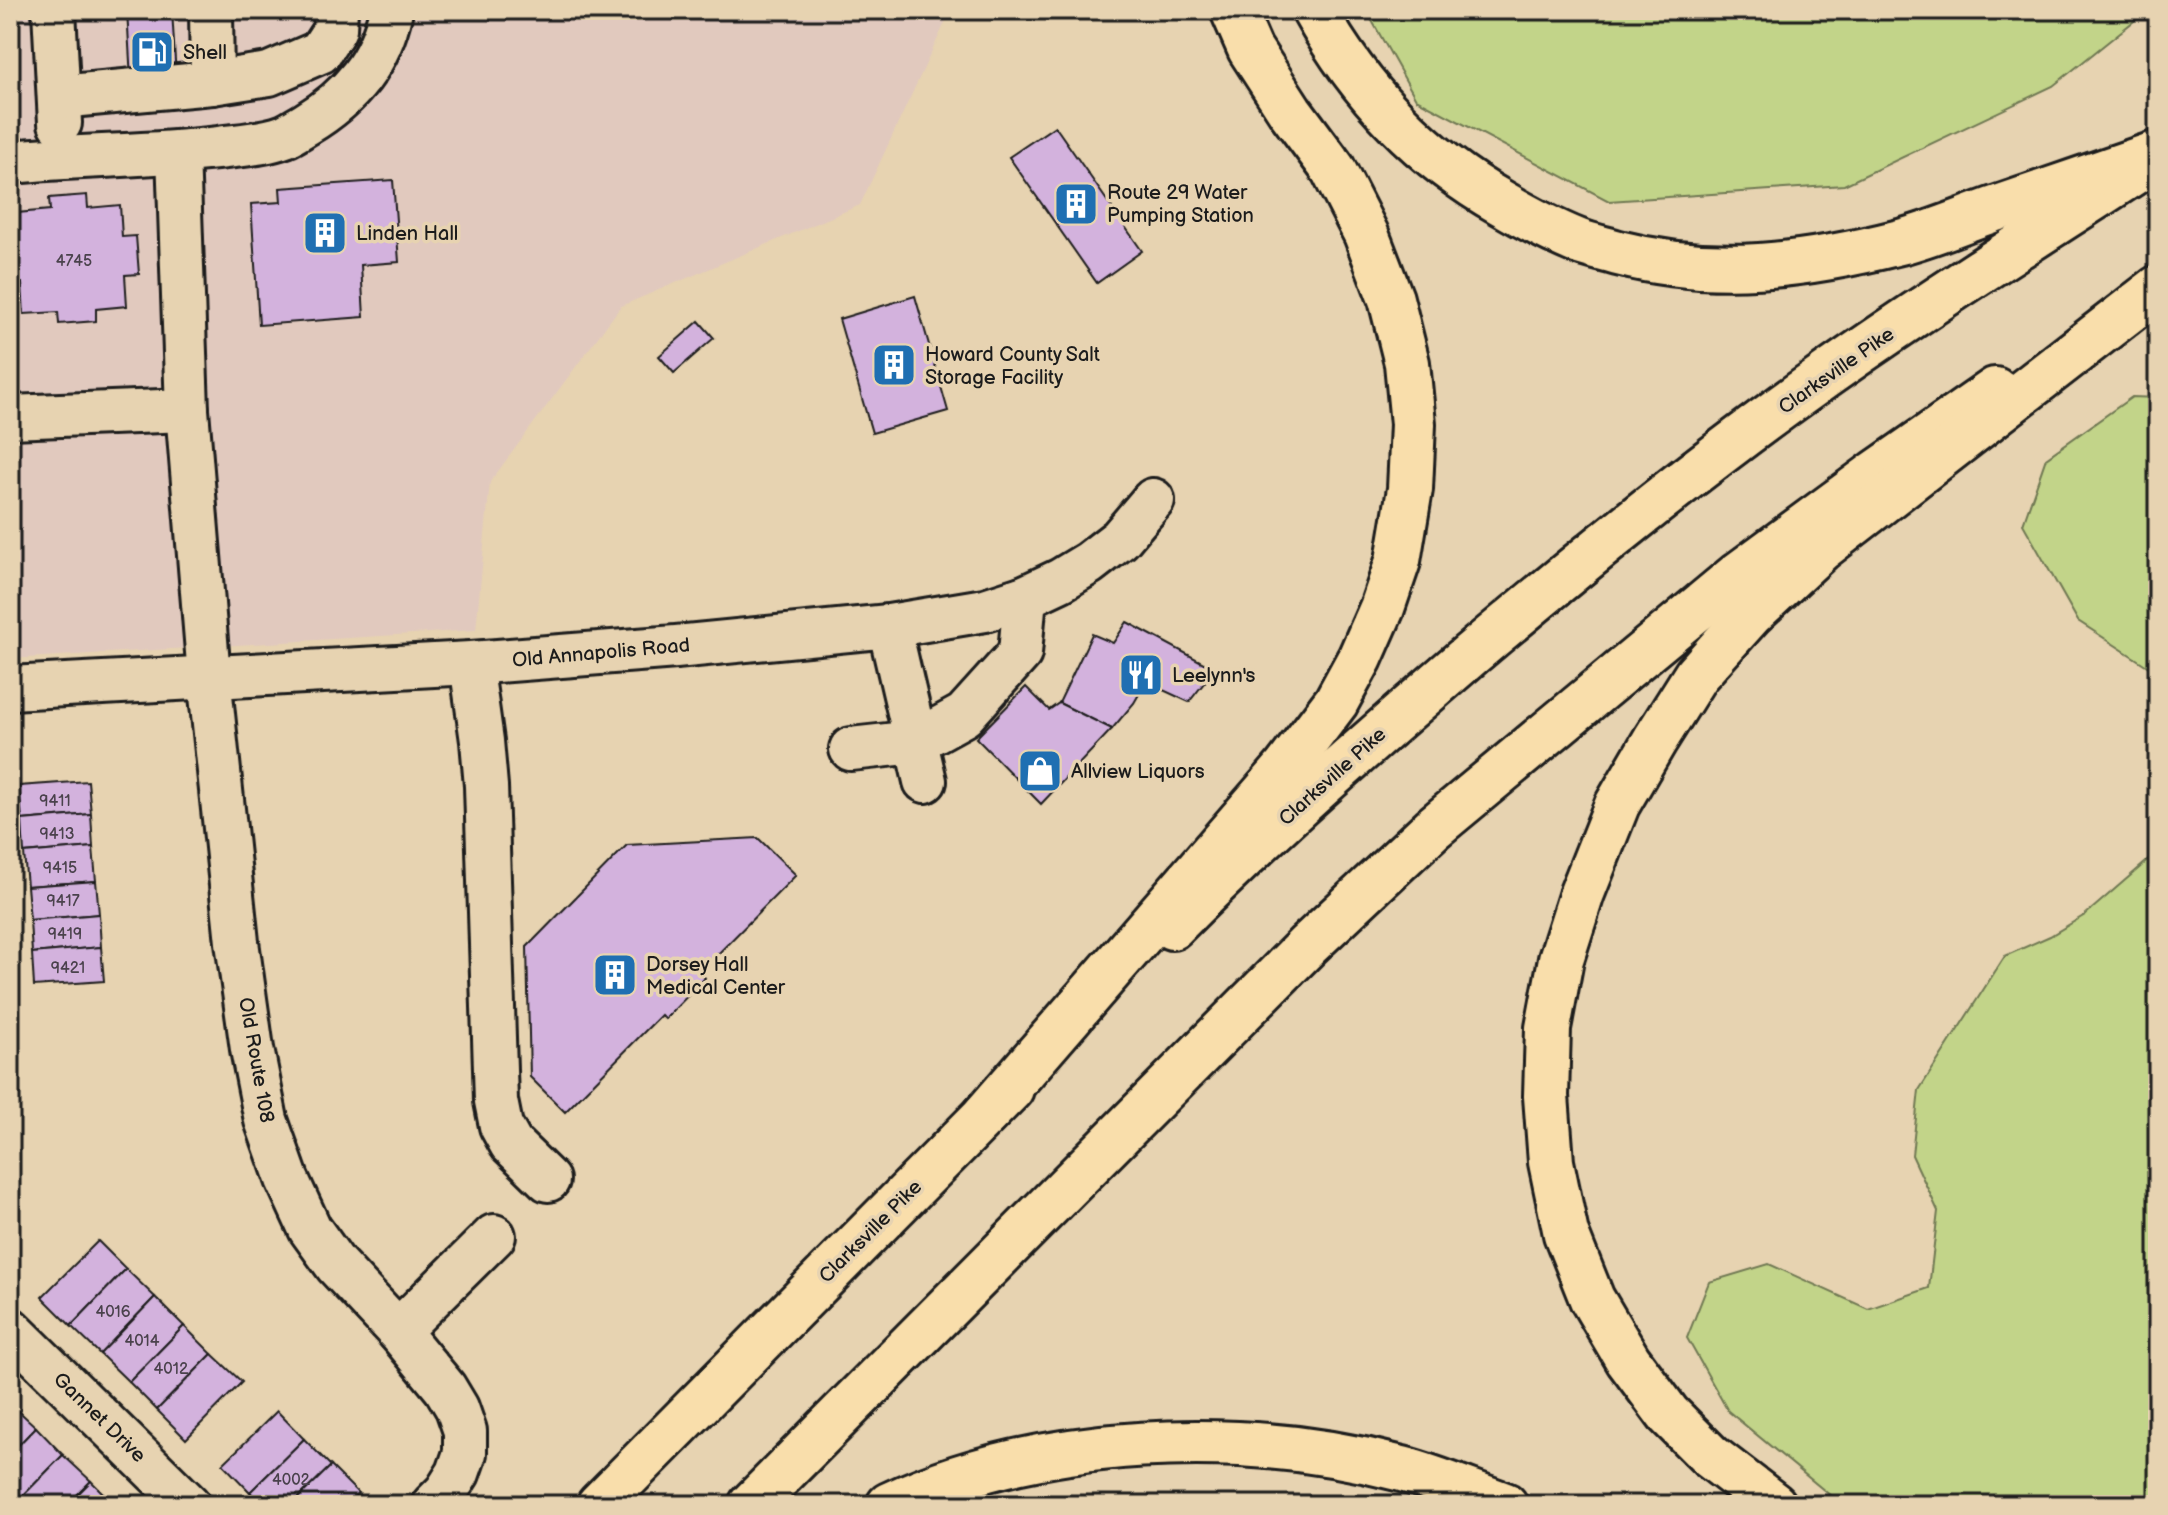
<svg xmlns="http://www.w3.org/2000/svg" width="2168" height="1515" viewBox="0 0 2168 1515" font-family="'Balsamiq Sans',sans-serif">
<rect width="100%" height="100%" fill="#e7d3b1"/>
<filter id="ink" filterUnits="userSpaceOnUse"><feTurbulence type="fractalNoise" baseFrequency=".0125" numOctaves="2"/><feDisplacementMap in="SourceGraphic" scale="16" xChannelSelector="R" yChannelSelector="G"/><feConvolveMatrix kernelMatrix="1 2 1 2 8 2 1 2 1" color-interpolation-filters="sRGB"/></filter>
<g filter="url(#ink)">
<polygon fill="#e1c9be" points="10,10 951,10 860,205 621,306 490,482 476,630 10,659"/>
<g fill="#c2d489" stroke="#6f7852" stroke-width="2">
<polygon points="1366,10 2144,10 2139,17 2053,86 1844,185 1609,201 1416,99"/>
<polygon points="2132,397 2158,398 2158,673 2078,621 2023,524 2046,458"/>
<polygon points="2158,849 2158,1494 2141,1505 1874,1505 1831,1496 1728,1411 1687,1338 1709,1282 1769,1264 1868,1309 1929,1288 1938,1211 1912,1155 1919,1090 2005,956 2050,936 2085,915 2153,856"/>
</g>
<g fill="#d3b2dd" stroke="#1c1c1c" stroke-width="2">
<polygon points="127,10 172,10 177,94 132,97"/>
<polygon points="1055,126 1142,251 1097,283 1009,157"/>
<polygon points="393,180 399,262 361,265 364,317 259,325 251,204 281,202 280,188"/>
<polygon points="87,195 88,208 120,205 122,237 136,236 139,274 125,275 127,306 96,309 96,321 59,324 58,312 24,314 22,283 10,284 10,246 19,245 17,213 50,210 49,198"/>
<polygon points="915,296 948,411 872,433 839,319"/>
<polygon points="699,321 714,338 674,373 659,356"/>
<polygon points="1127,622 1215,669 1189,702 1146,682 1134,703 1112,729 1059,703 1092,634 1113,643"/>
<polygon points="1026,687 1049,710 1059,703 1112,729 1041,804 976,738"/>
<polygon points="88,781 91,814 22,820 19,786"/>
<polygon points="91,814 93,847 24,853 22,820"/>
<polygon points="758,838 796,875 700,972 705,978 665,1019 661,1015 565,1112 530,1077 527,947 627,845"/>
<polygon points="93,847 96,881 27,886 24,853"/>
<polygon points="96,881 99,914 30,920 27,886"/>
<polygon points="99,914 101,947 32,953 30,920"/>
<polygon points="101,947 104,981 34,986 32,953"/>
<polygon points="98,1241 126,1269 71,1326 42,1297"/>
<polygon points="126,1269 155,1297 100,1354 71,1326"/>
<polygon points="155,1297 184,1326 129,1382 100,1354"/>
<polygon points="184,1326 212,1354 157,1410 129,1382"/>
<polygon points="212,1354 242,1382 186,1439 157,1410"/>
<polygon points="10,1403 36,1427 10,1454"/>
<polygon points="277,1411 304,1439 250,1492 223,1464"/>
<polygon points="36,1427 63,1455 14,1505 10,1505 10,1454"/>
<polygon points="304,1439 331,1466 291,1505 263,1505 250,1492"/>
<polygon points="63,1455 91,1481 67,1505 14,1505"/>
<polygon points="331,1466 358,1493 346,1505 291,1505"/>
<polygon points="91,1481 115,1505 67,1505"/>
</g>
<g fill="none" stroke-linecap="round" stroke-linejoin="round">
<g stroke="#1c1c1c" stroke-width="48">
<g id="minor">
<polyline points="54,10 60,123"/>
<polyline points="212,83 269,74 320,52 335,29 336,10"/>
<polyline points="59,97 212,83 211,10"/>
<polyline points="178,153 187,410 209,676 237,942 252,1049 266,1120 287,1179 310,1229 336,1265 398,1331 445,1388 457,1408 465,1431 465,1453 458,1473 446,1492 433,1505"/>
<path d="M10,162C79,155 149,156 218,148C240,145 264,144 285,136C292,133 299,128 306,124C351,97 380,62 391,10"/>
<polyline points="10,417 187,410"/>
<polyline points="889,626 925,781"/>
<polyline points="471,663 482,741 486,786 496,1101 501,1126 511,1144 548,1180"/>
<polyline points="10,688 471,663 676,647 889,626 985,610 1025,597 1061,580 1089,563 1120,539 1153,500"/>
<polyline points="851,749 915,742 964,715 1020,653 1025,597"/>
<polyline points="10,1329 189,1505"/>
<polyline points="398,1331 494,1236"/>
</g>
</g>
<g stroke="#1c1c1c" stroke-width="50">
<g id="major">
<path d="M1172,927C1267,831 1368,743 1470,655C1581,562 1693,470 1811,386C1919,309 2031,239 2142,167"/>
<polyline points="599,1505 1011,1089"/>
<polyline points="751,1505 1308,945 1433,828 1739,574 1876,473 1995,390"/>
</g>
</g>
<g stroke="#1c1c1c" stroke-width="50">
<g id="highway">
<path d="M1314,10C1359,91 1421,157 1502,203C1526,217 1552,231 1577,241C1590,246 1605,249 1618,253C1714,278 1805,266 1900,242C1931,234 1961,221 1992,210C2047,191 2103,172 2158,153"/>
<polyline points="985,1115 1285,769 1336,702 1360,658 1382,608 1398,561 1410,489 1413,424 1407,363 1391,299 1366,234 1333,169 1290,111 1250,49 1233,10"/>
<path d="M889,1505C1039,1434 1242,1427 1402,1469C1436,1478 1471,1493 1505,1505"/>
<polyline points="1774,1505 1710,1456 1668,1414 1628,1360 1592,1299 1566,1234 1551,1162 1546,1096 1548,1028 1561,959 1582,893 1617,805 1655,740 1696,675 1750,615 1822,548 2158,288"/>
</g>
</g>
<use href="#minor" stroke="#e7d3b1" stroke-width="42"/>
<use href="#major" stroke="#f9deab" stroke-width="44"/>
<use href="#highway" stroke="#f9deab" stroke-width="44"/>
</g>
</g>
<defs>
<g id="fuel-square" transform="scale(2.3)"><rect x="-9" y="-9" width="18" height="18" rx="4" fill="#1f6fb2" stroke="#e7d3b1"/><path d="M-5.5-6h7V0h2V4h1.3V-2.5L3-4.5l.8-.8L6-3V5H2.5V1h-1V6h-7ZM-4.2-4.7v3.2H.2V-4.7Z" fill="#fff"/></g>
<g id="building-square" transform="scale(2.3)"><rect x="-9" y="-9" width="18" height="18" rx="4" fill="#1f6fb2" stroke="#e7d3b1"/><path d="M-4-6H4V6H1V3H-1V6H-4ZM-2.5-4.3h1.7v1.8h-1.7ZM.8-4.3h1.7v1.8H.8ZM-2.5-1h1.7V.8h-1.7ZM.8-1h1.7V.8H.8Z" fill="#fff"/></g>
<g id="restaurant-square" transform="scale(2.3)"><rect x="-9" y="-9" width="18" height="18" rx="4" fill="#1f6fb2" stroke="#e7d3b1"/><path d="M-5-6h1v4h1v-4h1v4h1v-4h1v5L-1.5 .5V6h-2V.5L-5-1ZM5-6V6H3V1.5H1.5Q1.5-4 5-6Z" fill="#fff"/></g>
<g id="shop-square" transform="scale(2.3)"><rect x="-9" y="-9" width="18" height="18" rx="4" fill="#1f6fb2" stroke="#e7d3b1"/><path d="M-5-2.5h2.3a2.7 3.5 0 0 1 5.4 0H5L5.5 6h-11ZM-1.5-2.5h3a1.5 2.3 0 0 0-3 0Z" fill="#fff"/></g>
</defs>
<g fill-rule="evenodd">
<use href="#fuel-square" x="152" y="52"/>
<use href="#building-square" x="1076" y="204"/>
<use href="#building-square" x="325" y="233"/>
<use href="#building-square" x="894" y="365"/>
<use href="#restaurant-square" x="1141" y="675"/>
<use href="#shop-square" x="1040" y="771"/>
<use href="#building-square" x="615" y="975"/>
</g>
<g text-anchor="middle" stroke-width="7" stroke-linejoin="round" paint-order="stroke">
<g font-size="16" fill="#4a424c">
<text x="74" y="266">4745</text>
<text x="55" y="806">9411</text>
<text x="57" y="839">9413</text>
<text x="60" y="873">9415</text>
<text x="63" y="906">9417</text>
<text x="65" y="939">9419</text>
<text x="68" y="973">9421</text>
<text x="113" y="1317">4016</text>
<text x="142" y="1346">4014</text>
<text x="171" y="1374">4012</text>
<text x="291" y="1485">4002</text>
</g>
<g font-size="20" fill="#1c1c1c" stroke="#e7d3b1" text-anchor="start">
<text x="183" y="59">Shell</text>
<text x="1107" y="199">Route 29 Water<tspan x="1107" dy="23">Pumping Station</tspan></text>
<text x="356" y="240">Linden Hall</text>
<text x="925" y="361">Howard County Salt<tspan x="925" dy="23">Storage Facility</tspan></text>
<text x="1172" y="682">Leelynn's</text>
<text x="1071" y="778">Allview Liquors</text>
<text x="646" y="971">Dorsey Hall<tspan x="646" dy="23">Medical Center</tspan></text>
</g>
<g font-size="20" fill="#1c1c1c" stroke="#e7d3b1">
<text transform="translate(1836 370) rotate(-35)" y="7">Clarksville Pike</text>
<text transform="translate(601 652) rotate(-5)" y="7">Old Annapolis Road</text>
<text transform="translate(1332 776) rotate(-42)" y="7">Clarksville Pike</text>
<text transform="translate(257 1060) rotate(80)" y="7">Old Route 108</text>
<text transform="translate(870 1231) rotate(-45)" y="7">Clarksville Pike</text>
<text transform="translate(100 1417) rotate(44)" y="7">Gannet Drive</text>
</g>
</g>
<rect width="2168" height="1515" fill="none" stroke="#e7d3b1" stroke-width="40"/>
<rect x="20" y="20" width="2128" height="1475" fill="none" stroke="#1c1c1c" stroke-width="3" filter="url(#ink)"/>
</svg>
